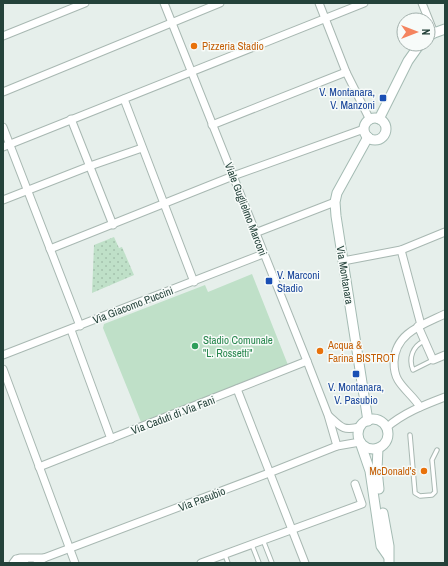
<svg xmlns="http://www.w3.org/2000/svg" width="448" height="566" viewBox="0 0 448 566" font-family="'Archivo Narrow',sans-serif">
<defs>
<pattern id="grass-dots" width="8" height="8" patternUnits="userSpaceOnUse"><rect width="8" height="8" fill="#bfe0c8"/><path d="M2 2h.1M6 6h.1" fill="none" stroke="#a4c1ad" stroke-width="1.8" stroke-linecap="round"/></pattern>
</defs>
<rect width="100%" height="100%" fill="#e6efeb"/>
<polygon fill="url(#grass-dots)" points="114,237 119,248 122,247 134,275 92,293 94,245"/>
<polygon fill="#bfe0c8" points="252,274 288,365 141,422 103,328 104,324 205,285 208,292"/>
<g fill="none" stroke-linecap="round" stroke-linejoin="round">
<g stroke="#a8b8b2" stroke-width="5.5">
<g id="lane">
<path d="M424,341C413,346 408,358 413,370L433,360"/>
<polyline points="410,435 415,493 420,496 432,495 435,492 432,460 437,450"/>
<polyline points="263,540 272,563"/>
<polyline points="252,545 259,563"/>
<polyline points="225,555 228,563"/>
</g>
</g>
<g stroke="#a8b8b2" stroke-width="9">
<g id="street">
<polyline points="164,3 307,361 328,415 337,446"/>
<polyline points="319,3 346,72 370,120"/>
<polyline points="422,3 434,33"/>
<polyline points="3,36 85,3"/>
<polyline points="3,92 220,3"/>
<polyline points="124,99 194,282"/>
<polyline points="71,119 113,225"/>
<polyline points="212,125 346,72"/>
<polyline points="3,127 80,326"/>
<polyline points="3,147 364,3"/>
<polyline points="3,200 90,166 142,148"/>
<polyline points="255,233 335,202"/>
<polyline points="50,249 233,176 364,129"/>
<polyline points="401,250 421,325"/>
<polyline points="343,261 401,250 445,232"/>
<polyline points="418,326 433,360 445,355"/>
<polyline points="71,330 111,439"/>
<polyline points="3,355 263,254"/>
<polyline points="3,369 75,563"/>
<polyline points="237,389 305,563"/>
<path d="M420,407C414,397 404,390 398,380C395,375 394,368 394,362C395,333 422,325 445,314"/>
<path d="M329,416C341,427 342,431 360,427"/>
<path d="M386,428C403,413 424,405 445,397"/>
<polyline points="39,467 307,361"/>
<polyline points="20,558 44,558"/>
<path d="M13,563L16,559C20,558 23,559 25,563"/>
<polyline points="37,563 44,558 269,473 337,446 360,442"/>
<polyline points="201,563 362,504 355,484"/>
</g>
</g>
<g stroke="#a4bbb3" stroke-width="11">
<g id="secondary">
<polyline points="428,37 434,33 445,29"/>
<circle cx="375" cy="129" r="11"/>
<polyline points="379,119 408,61 420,44"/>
<polyline points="368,137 337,193 335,202 336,216 368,421"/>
<circle cx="373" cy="434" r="15"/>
<polyline points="360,442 370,471 381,546 388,556"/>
<polyline points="378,448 377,470 379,489"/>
<polyline points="383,513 389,546 389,563"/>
</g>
</g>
<use href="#lane" stroke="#fff" stroke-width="3.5"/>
<use href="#street" stroke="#fff" stroke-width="7"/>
<use href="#secondary" stroke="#fff" stroke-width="9"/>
</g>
<g fill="#e8710a" stroke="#f7fbf9" stroke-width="1.5">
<circle cx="194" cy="46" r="4"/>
<circle cx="320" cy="351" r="4"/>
<circle cx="424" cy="471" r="4"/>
</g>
<g fill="#1a4fb4" stroke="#f7fbf9" stroke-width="1.5">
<rect x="379" y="94" width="8" height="8" rx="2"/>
<rect x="265" y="277" width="8" height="8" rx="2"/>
<rect x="352" y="370" width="8" height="8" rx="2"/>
</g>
<circle fill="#2e9e5b" stroke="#f7fbf9" stroke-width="1.5" cx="195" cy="346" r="4"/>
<g text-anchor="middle" stroke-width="3" stroke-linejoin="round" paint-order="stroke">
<g font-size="11" fill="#c56008" stroke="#f7fbf9" text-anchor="start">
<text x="202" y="50">Pizzeria Stadio</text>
<text x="328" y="349">Acqua &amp;<tspan x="328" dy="13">Farina BISTROT</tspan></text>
<text x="416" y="475" text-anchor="end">McDonald's</text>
</g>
<g font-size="11" fill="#164399" stroke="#f7fbf9" text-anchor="end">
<text x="375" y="96">V. Montanara,<tspan x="375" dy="13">V. Manzoni</tspan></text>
<text x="277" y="279" text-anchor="start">V. Marconi<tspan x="277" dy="13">Stadio</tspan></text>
<text x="356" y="391" text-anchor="middle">V. Montanara,<tspan x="356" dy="13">V. Pasubio</tspan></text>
</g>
<g font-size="11" fill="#24423a" stroke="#f7fbf9">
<text transform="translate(246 209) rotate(69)" y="4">Viale Guglielmo Marconi</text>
<text transform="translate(345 275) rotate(81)" y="4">Via Montanara</text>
<text transform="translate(133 305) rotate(-21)" y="4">Via Giacomo Puccini</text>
<text transform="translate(173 415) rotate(-21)" y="4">Via Caduti di Via Fani</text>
<text transform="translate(202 499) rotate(-21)" y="4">Via Pasubio</text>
</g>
<g font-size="11" fill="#27864d" stroke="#f7fbf9" text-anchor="start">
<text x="203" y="344">Stadio Comunale<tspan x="203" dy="13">"L. Rossetti"</tspan></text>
</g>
</g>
<rect width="448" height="566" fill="none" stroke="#24423a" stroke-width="8"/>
<g transform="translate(416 32) rotate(90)"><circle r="19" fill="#f7fbf9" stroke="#a3b1ad"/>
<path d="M0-3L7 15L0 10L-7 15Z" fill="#f4845f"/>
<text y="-6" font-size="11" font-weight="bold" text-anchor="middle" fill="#24423a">N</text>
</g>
</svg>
